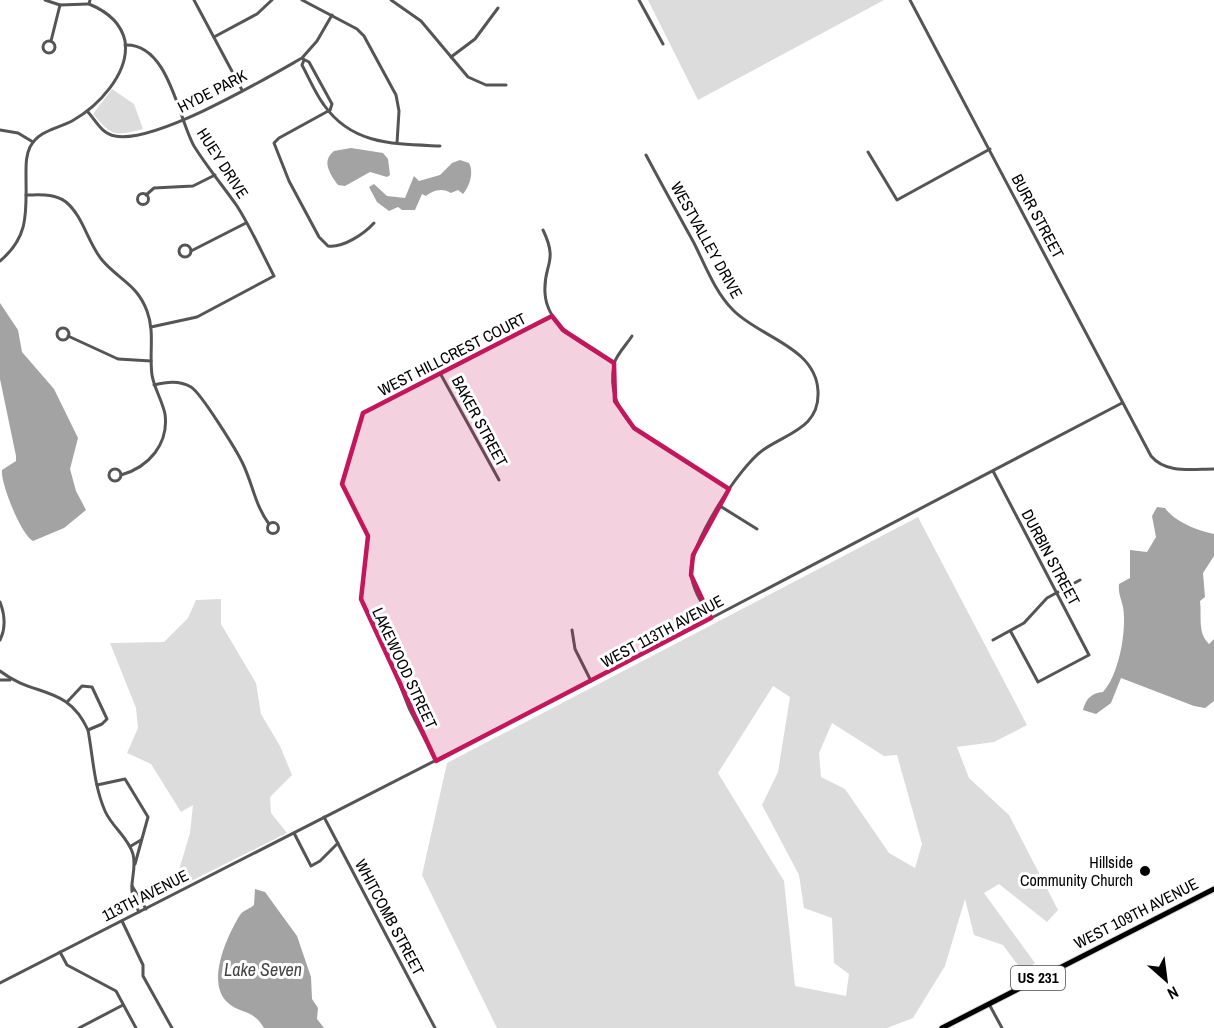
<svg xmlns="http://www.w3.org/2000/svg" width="1214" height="1028" viewBox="0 0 1214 1028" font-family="'Archivo Narrow',sans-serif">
<rect width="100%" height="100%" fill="#fff"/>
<g fill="#dcdcdc" fill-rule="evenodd">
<polygon points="648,0 884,0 698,100"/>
<path d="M112,89L134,104L143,129C115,136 112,137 93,114Z"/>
<path d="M918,517L1027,725L994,742L957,747L969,778L1009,815L1058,910L1047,922L999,884L984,893L1035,963L1023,972L1003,945L974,935L965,899L945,966L913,1018L887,1028H497L422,875L447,763ZM773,686L790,697L778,772L762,805L799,875L804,908L832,918L834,963L849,974L846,996L795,986L784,881L718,773ZM832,723L884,756L897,755L922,844L915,868L889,853L845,789L821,777L819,753Z"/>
<polygon points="221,599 221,624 256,683 261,714 280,746 292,775 270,797 271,813 287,833 173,890 190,833 193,805 181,812 151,764 127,753 138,728 136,708 110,643 164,642 188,618 196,600"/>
</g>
<g fill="#a3a3a3">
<path d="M351,148L383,153L388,159L390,175L387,177L370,172L345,186L338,185C330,174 321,161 334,151Z"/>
<path d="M460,160L469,163C474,172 470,186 463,194L458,190L451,193C442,187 432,191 426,196L422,194L415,210H402L398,207L389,211L377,202L369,187L374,184L387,196L405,198L414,176L419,181L440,175L452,163Z"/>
<path d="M0,303L18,330L22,352L54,389L78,438L70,469L76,491L86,510L64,528L33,541C21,535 0,482 2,470L16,461V456L0,379Z"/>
<path d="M1157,507L1165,508C1174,521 1198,531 1214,534V556L1203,573L1205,597L1200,601C1202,616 1197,633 1209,644L1214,639V701L1205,708L1194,706L1121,678L1111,703L1096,714L1083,710C1086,698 1092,693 1103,692C1119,675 1127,630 1123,607C1121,598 1118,593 1119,584L1130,578V550L1147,552L1156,537L1152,516Z"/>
<path d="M255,889L265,892L297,936L311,977L312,999L318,1008L317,1019L324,1028H264C252,1008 239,1014 227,1002C206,982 227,936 240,915C243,910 250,909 254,905Z"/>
</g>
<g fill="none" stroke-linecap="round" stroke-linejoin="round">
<g stroke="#dbdbdb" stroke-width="7">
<polyline id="primary" points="942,1028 1214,889"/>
</g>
<g stroke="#555" stroke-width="3">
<polyline points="45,0 60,5 88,4"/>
<polyline points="194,0 242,90"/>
<polyline points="302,0 357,29 364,36 396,95 399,111 397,143"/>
<polyline points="391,0 421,21 468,77 486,85 506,85"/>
<polyline points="639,0 663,44"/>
<path d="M910,0L1151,456C1166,474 1192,469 1214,469"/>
<polyline points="214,37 257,14 272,0"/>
<circle cx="49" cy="47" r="6"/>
<polyline points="51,41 60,5"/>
<path d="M125,45C169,43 178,118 194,146C207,167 223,186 237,206C251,228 262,253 274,276L197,317L151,327"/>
<polyline points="451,57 475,39 498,8"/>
<polyline points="303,59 309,62 332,104 330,110"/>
<path d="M304,60L302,65C309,78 315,93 324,105C352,145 394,144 440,146"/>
<path d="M330,110L279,138L274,143L289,181L319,237L328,246C343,248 364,234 374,223"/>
<path d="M88,112C96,121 102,134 115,136C155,144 265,79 302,58L317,41L332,15"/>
<polyline points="0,130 18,133 33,142"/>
<polyline points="868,152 897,200 990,149"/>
<path d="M646,155C662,185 678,214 694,243C705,265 715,292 733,310C759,337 816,347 818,391C820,428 787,433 763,450C739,467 690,543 691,573C692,589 703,605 711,618"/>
<circle cx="143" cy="199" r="5.5"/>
<path d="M26,195C40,195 54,193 66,202C83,216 88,243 102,260C119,280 137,284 147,311C155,332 149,353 152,375C154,388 162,400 165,414C169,444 149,467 121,475"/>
<polyline points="146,195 154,188 193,186 215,175"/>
<path d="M543,230C559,263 543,264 545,293C547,329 588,346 614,363"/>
<circle cx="185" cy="251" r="6"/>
<polyline points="191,251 246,223"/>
<path d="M0,261C30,236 26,211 26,174C26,164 26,155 30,147C39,130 57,129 72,121C97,107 130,74 125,41C121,22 106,11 89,4L90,0"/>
<circle cx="63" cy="334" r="6"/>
<polyline points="68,336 118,359 151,361"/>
<path d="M632,336C627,344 616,355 614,364C609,390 617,409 634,428L729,489"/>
<polyline points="440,373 499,480"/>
<path d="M154,385C166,382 179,380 191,387C201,393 237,451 243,464C253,485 255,505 269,524"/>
<circle cx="115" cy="475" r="6"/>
<polyline points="993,471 1089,655 1038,682 1011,632"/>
<polyline points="720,506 757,529"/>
<circle cx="273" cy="528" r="5.5"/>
<path d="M0,602C5,615 6,628 0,640"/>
<polyline points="572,630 575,649 591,681"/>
<polyline points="993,640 1024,623 1047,598 1080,580"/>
<path d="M0,671C35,698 67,684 88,730C93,757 94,786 105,811C112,827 128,837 133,854C138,876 124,885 139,912"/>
<polyline points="0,680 10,680"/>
<polyline points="68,701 82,686 92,687 107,719 102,724 88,730"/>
<polyline points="436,761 409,708 385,647 361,599 368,536 342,484 363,413 552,316"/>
<polyline points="97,785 125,779 148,817 135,864"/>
<polyline points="324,817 435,1028"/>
<polyline points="294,833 311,866 320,861 338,843"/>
<polyline points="131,846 141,840"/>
<polyline points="132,886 146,909"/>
<polyline points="122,921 143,965 143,976 172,1028"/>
<polyline points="60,952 67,965 116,991 136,1028"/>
<polyline points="0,983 591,681 1122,403"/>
<polyline points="989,1004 1002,1028"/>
<polyline points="79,1028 123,1005"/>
</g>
<use href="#primary" stroke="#000" stroke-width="5"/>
</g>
<path fill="#c2185b" fill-opacity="0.2" stroke="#c2185b" stroke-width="4.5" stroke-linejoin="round" d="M552,316L563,330L614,363L615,401L634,428L729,489L693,555L691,575L711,618L436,761L361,599L368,536L342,484L363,413Z"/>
<circle fill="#000" stroke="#fff" stroke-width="2" cx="1145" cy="871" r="6"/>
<g text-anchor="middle" stroke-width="6" stroke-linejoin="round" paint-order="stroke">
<rect fill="#fff" stroke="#4c4c4c" stroke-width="1.5" x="1011" y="966" width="54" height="24" rx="4.5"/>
<g font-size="15" font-weight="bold" fill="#000">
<text x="1038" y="983">US 231</text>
</g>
<g font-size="16" fill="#000" stroke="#fff">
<text transform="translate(212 91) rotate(-27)" y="6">HYDE PARK</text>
<text transform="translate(223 163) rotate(57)" y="6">HUEY DRIVE</text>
<text transform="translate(1038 216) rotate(62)" y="6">BURR STREET</text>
<text transform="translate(707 240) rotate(61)" y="6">WESTVALLEY DRIVE</text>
<text transform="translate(452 354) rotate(-27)" y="6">WEST HILLCREST COURT</text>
<text transform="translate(480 421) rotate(62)" y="6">BAKER STREET</text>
<text transform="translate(1051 557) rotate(62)" y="6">DURBIN STREET</text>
<text transform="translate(662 631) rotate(-28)" y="6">WEST 113TH AVENUE</text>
<text transform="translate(405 668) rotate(65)" y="6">LAKEWOOD STREET</text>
<text transform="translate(145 895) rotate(-27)" y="6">113TH AVENUE</text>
<text transform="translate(1136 913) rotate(-27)" y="6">WEST 109TH AVENUE</text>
<text transform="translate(390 917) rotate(62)" y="6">WHITCOMB STREET</text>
</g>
<g font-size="16" fill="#000" stroke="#fff" text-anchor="end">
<text x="1133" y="868">Hillside<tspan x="1133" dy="18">Community Church</tspan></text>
</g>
<g font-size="18" font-style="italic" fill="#444" stroke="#fff">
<text x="263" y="976">Lake Seven</text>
</g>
</g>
<g transform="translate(1166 980) rotate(152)" stroke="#ffffff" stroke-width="4.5" paint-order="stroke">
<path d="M0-4.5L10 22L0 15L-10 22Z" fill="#000000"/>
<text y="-9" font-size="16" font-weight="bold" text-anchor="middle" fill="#000000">N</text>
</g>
</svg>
